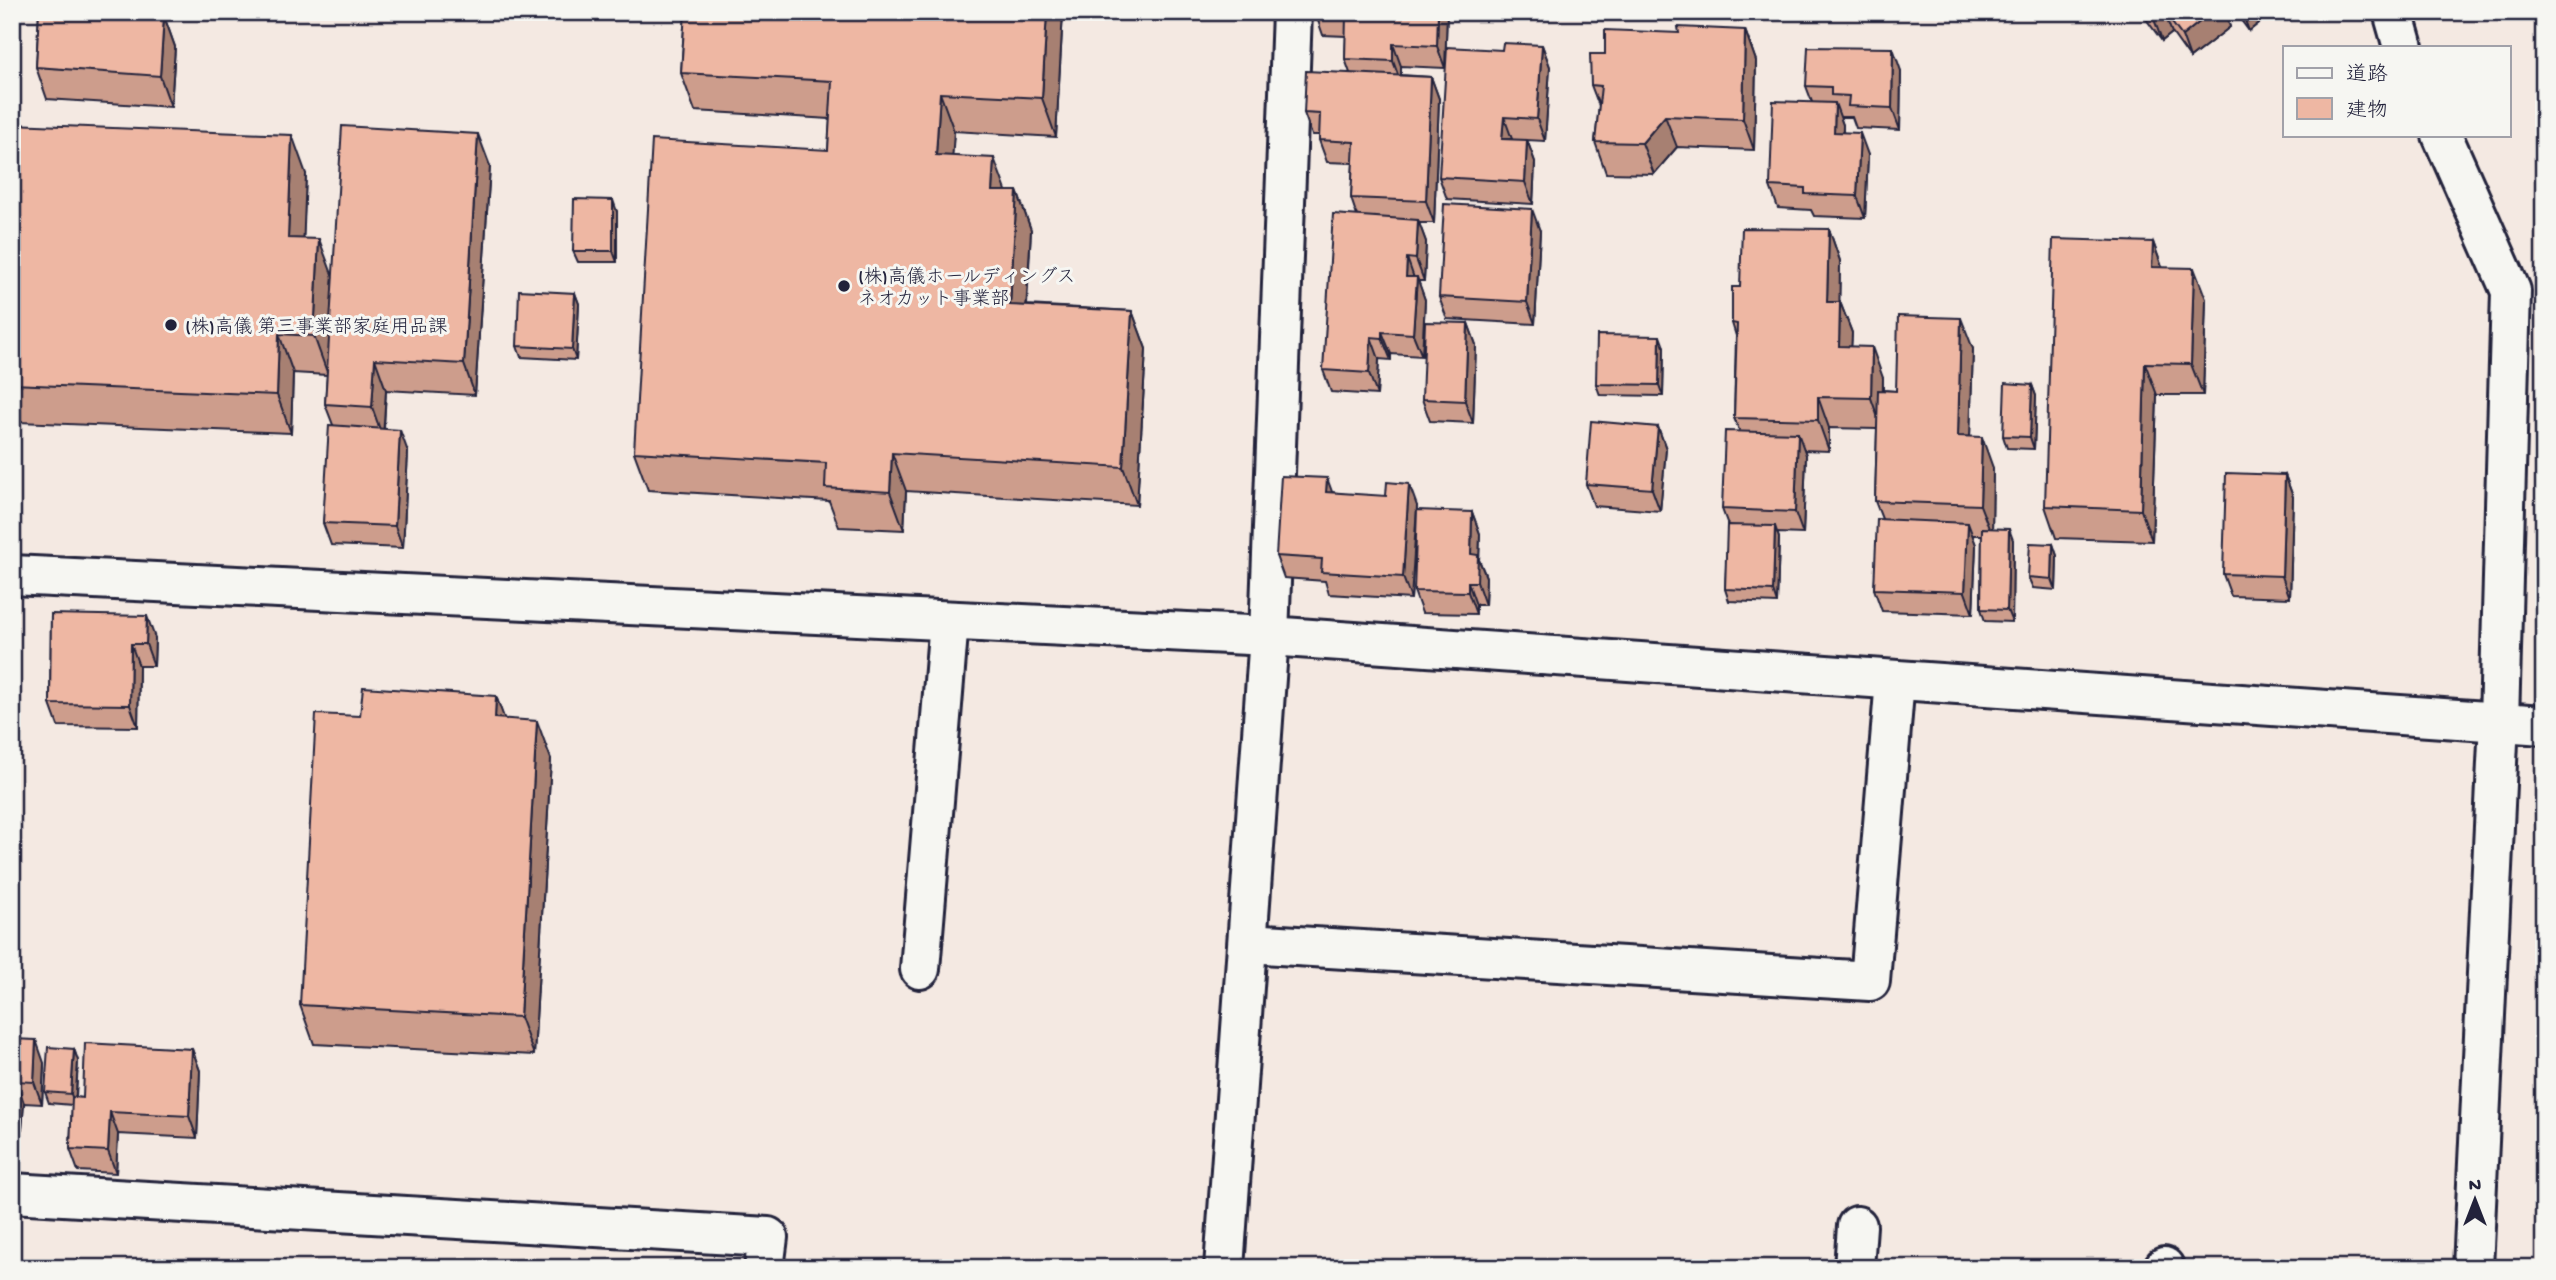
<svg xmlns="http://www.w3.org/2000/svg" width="2556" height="1280" viewBox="0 0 2556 1280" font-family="'Gochi Hand','Klee One',sans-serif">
<rect width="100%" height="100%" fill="#f4e9e2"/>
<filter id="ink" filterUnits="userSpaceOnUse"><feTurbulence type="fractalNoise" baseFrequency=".0143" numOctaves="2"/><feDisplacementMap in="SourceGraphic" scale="14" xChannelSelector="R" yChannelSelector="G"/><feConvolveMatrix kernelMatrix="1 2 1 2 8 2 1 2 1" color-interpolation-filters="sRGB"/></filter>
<g filter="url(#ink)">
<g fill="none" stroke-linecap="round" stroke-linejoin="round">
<g stroke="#22223b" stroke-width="44">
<g id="minor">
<polyline points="2393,12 2403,47"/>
<polyline points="2442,135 2511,291 2499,721 2473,1268"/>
<polyline points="12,575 1269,636 2544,725"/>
<polyline points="1248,943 1870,981 1895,680"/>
<polyline points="920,969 949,621"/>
<polyline points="12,1193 768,1237 764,1268"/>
<polyline points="1224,1268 1269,636 1292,12"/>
<polyline points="1854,1268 1857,1226"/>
<polyline points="2164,1268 2164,1267"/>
</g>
</g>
<use href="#minor" stroke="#f6f6f2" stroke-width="38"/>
</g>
<g fill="#cd9d8c" stroke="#22223b" stroke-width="2">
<polygon points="39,12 138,12 139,14 164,16 175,47 171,107 47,99 36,67"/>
<polygon points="685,12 1063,12 1056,137 954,131 952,156 1006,191 1017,191 1031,230 1027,305 1132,311 1146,349 1137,505 906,491 904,530 839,527 829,501 648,490 634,452 828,150 830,119 695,111 681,73"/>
<polygon points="1315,12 1447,12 1445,68 1401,66 1401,75 1431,77 1439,99 1434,223 1419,223 1426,242 1424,281 1418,281 1425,300 1422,356 1391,354 1391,360 1379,359 1377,395 1331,392 1323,370 1357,216 1351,198 1353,163 1327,162 1319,140 1319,135 1312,135 1304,113 1350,73 1345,59 1346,36 1323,35"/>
<polygon points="2141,12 2225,12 2230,27 2190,58 2172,33 2162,41"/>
<polygon points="2235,12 2260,12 2263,20 2249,31"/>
<polygon points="1745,30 1756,61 1754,150 1677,147 1654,174 1606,173 1595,142 1599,106 1591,85 1605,54 1679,33"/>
<polygon points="1542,45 1550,67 1545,141 1527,140 1535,162 1533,204 1447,199 1439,177 1502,50"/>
<polygon points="1901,71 1900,130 1856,128 1852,117 1840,117 1843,125 1843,132 1868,155 1865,218 1814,216 1811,210 1778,208 1770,186 1812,102 1806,86"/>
<polygon points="12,124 306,174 303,238 333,277 490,166 475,395 386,390 384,428 408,452 403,548 331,545 323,523 333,425 325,404 327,375 293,373 291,433 19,422 18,451 12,450"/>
<polygon points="617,212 617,262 578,262 573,251"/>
<polygon points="1829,229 1840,261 1839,302 1840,302 1852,333 1851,347 1883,378 1883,390 1896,391 1973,349 1970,436 1993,468 1992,528 2013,540 2012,622 1985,621 1981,609 1982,535 1972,535 1976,545 1973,614 1882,611 1874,589 1882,519 1875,501 1877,429 1829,428 1829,451 1804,450 1806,455 1803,534 1777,533 1779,538 1777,603 1729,601 1725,589 1728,525 1722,509 1740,432 1734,418 1736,336 1732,323 1740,287"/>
<polygon points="1540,231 1535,324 1447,319 1439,297"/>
<polygon points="2153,242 2162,267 2206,299 2203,395 2157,395 2152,541 2056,538 2045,506"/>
<polygon points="575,293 579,304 576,360 521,357 517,346"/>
<polygon points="1468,323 1476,345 1473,423 1430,421 1422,399"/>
<polygon points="1664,347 1663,396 1600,395 1596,384"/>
<polygon points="2032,385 2036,396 2034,449 2007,448 2003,436"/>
<polygon points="1658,427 1666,449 1660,511 1594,506 1586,484"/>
<polygon points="2285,475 2293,497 2290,598 2231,596 2223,574"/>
<polygon points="1332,492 1417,506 1411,599 1329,594 1325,581 1284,578 1276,556"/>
<polygon points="1472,512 1480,534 1479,560 1486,577 1485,605 1476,605 1476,614 1422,613 1414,591"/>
<polygon points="2053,544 2057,556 2056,590 2033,588 2028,577"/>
<polygon points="51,614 155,638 154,666 139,666 138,727 58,726 50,704"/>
<polygon points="496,696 504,719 551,759 534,1055 314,1044 300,1005 360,716"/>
<polygon points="12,1039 44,1063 42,1104 24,1103 22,1129 12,1128"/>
<polygon points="74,1049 78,1061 76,1097 83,1098 192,1049 200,1071 197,1138 118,1134 116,1173 78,1171 70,1149 72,1105 49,1103 45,1092"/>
</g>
<g fill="#a78072" stroke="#22223b" stroke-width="2">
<polygon points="1047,12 1063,12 1056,137 1042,98"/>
<polygon points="1438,12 1447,12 1445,68 1437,46"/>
<polygon points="2162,12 2164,12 2172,33 2162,41 2154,19"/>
<polygon points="2212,12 2225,12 2230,27 2190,58 2182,36"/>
<polygon points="2242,12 2260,12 2263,20 2249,31"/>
<polygon points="164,16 175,47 171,107 160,76"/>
<polygon points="1745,30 1756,61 1754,150 1743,119"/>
<polygon points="1393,44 1401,66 1401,83 1393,61"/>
<polygon points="1542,45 1550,67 1545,141 1537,119"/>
<polygon points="1893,48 1901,71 1900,130 1892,108"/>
<polygon points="1431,77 1439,99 1434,223 1426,201"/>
<polygon points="940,93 954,131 950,194 936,155"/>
<polygon points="1835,103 1843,125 1842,154 1834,132"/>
<polygon points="1665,116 1677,147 1654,174 1642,143"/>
<polygon points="1504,117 1512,139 1502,139"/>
<polygon points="1860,133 1868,155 1865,218 1857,196"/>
<polygon points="478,134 490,166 475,395 464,364"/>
<polygon points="292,135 306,174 302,276 288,238"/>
<polygon points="1527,140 1535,162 1533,204 1525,182"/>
<polygon points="994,158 1008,196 992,191"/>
<polygon points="1017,191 1031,230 1024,343 1010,305"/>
<polygon points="613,200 617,212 617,262 613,251"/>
<polygon points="1532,209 1540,231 1535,324 1527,302"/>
<polygon points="1418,220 1426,242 1424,281 1416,259"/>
<polygon points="1829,229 1840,261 1839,333 1827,302"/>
<polygon points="319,239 333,277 328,375 314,336"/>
<polygon points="2153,242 2164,273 2152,267"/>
<polygon points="1407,258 1415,281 1406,277"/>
<polygon points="2194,268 2206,299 2203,395 2191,364"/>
<polygon points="1417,277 1425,300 1422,356 1413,334"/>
<polygon points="575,293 579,304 576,360 572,349"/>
<polygon points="1840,302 1852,333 1850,377 1839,346"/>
<polygon points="1132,311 1146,349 1137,505 1123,467"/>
<polygon points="1961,318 1973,349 1969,467 1958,436"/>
<polygon points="1468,323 1476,345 1473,423 1465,401"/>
<polygon points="1382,332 1391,354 1391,360 1382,338"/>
<polygon points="279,334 293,373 291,433 277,395"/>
<polygon points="1660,336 1664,347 1663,396 1659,385"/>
<polygon points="1371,337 1379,359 1377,395 1369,373"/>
<polygon points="1872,347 1883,378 1882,429 1871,398"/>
<polygon points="375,359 386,390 383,438 372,407"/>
<polygon points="2145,363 2157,395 2152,541 2141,510"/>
<polygon points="2032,385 2036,396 2034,449 2030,437"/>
<polygon points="1818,397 1829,428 1829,451 1818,420"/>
<polygon points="12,403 19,422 18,451 12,436"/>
<polygon points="1658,427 1666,449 1660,511 1652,489"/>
<polygon points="400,430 408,452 403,548 395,526"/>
<polygon points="1798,433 1806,455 1803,534 1795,512"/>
<polygon points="1982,437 1993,468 1992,536 1980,505"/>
<polygon points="892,453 906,491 904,530 890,492"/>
<polygon points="2285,475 2293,497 2290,598 2282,576"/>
<polygon points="1327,478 1335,500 1326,492"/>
<polygon points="1409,484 1417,506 1411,599 1403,577"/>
<polygon points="1472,512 1480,534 1479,560 1486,577 1485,605 1477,582 1471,554"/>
<polygon points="1968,523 1976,545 1973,614 1965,592"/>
<polygon points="1775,526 1779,538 1777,603 1773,591"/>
<polygon points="2009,529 2013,540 2012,622 2007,610"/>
<polygon points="2053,544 2057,556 2056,590 2052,579"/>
<polygon points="1468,582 1476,605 1476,614 1468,592"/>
<polygon points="147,616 155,638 154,666 146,644"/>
<polygon points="131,644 139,666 138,727 130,705"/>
<polygon points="496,696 510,734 495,718"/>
<polygon points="537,721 551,759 534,1055 520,1017"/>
<polygon points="36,1040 44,1063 42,1104 34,1082"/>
<polygon points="74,1049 78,1061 75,1105 71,1094"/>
<polygon points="192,1049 200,1071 197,1138 189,1116"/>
<polygon points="16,1081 24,1103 22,1129 14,1107"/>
<polygon points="110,1112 118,1134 116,1173 108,1151"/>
</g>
<g fill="#eeb7a3" stroke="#22223b" stroke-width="2">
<polygon points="39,12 133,12 133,14 164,16 160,76 36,67"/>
<polygon points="685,12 1047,12 1042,98 940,93 936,155 994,158 992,191 1017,191 1010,305 1132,311 1123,467 892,453 890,492 825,488 826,463 634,452 652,140 828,150 832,81 681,73"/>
<polygon points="1315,12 1438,12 1437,46 1393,44 1393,61 1345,59 1346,14 1315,13"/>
<polygon points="2149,12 2162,12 2154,19"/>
<polygon points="2164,12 2212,12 2182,36"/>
<polygon points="1678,27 1745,30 1743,119 1665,116 1642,143 1595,142 1601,86 1591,85 1590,54 1605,54 1605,30 1679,33"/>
<polygon points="1503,43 1542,45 1537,119 1504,117 1502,139 1527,140 1525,182 1439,177 1447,47 1502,50"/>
<polygon points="1808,47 1893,48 1892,108 1848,106 1849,96 1831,95 1831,87 1806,86"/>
<polygon points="1306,71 1431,77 1426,201 1351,198 1354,142 1319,140 1320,114 1304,113"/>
<polygon points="1773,101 1835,103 1834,132 1860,133 1857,196 1805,194 1805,188 1770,186"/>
<polygon points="12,124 292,135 288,238 319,239 314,336 279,334 277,395 12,384"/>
<polygon points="342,126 478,134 464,364 375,359 372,407 325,404"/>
<polygon points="574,199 613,200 613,251 573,251"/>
<polygon points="1444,204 1532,209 1527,302 1439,297"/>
<polygon points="1333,214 1418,220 1416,259 1407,258 1406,277 1417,277 1413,334 1382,332 1382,338 1371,337 1369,373 1323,370"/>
<polygon points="1742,228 1829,229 1827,302 1840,302 1839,346 1872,347 1871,398 1818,397 1818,420 1734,418 1737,324 1732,323 1732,287 1740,287"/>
<polygon points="2053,239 2153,242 2152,267 2194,268 2191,364 2145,363 2141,510 2045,506"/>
<polygon points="519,290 575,293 572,349 517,346"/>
<polygon points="1898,316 1961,318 1958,436 1982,437 1980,505 1875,501 1878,390 1896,391"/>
<polygon points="1425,322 1468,323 1465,401 1422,399"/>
<polygon points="1597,335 1660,336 1659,385 1596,384"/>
<polygon points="2005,383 2032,385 2030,437 2003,436"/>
<polygon points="1591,421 1658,427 1652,489 1586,484"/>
<polygon points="329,425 400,430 395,526 323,523"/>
<polygon points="1725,431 1798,433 1795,512 1722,509"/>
<polygon points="2226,473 2285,475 2282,576 2223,574"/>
<polygon points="1281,476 1327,478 1326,492 1386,496 1387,482 1409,484 1403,577 1321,572 1322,559 1276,556"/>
<polygon points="1417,510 1472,512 1471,554 1478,555 1477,582 1468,582 1468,592 1414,591"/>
<polygon points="1877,519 1968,523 1965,592 1874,589"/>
<polygon points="1727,525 1775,526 1773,591 1725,589"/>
<polygon points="1982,528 2009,529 2007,610 1981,609"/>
<polygon points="2030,543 2053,544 2052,579 2028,577"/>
<polygon points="51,614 147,616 146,644 131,644 130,705 50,704"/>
<polygon points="363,687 496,696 495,718 537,721 520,1017 300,1005 316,714 360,716"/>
<polygon points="12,1039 36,1040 34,1082 16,1081 14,1107 12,1106"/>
<polygon points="85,1043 192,1049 189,1116 110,1112 108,1151 70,1149 72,1097 83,1098"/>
<polygon points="48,1047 74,1049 71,1094 45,1092"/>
</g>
</g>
<g fill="#22223b" stroke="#f6f6f2" stroke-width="2.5">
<circle cx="844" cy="286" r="7"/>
<circle cx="171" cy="325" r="7"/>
</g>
<g text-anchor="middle" stroke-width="6" stroke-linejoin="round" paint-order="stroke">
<g font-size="19" fill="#22223b" stroke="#f6f6f2" text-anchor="start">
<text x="858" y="282">(株)高儀ホールディングス<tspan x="858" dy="22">ネオカット事業部</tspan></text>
<text x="185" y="332">(株)高儀 第三事業部家庭用品課</text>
</g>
</g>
<rect width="2556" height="1280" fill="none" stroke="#f6f6f2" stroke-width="42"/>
<rect x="21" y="21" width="2514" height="1238" fill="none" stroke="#22223b" stroke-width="2.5" filter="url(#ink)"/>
<rect x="2283" y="46" width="228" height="91" fill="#f6f6f2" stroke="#a1a1a9" stroke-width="2"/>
<rect x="2297" y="68" width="35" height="10" fill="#f6f6f2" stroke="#a1a1a9" stroke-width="2"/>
<text x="2346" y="80" font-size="21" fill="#22223b">道路</text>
<rect x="2297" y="98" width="35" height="21" fill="#eeb7a3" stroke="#a1a1a9" stroke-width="2"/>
<text x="2346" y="116" font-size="21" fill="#22223b">建物</text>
<g transform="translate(2475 1200)" stroke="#f6f6f2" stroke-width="5" paint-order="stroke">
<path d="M0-5L12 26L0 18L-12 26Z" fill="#22223b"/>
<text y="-10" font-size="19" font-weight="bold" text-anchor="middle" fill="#22223b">N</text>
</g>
</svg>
